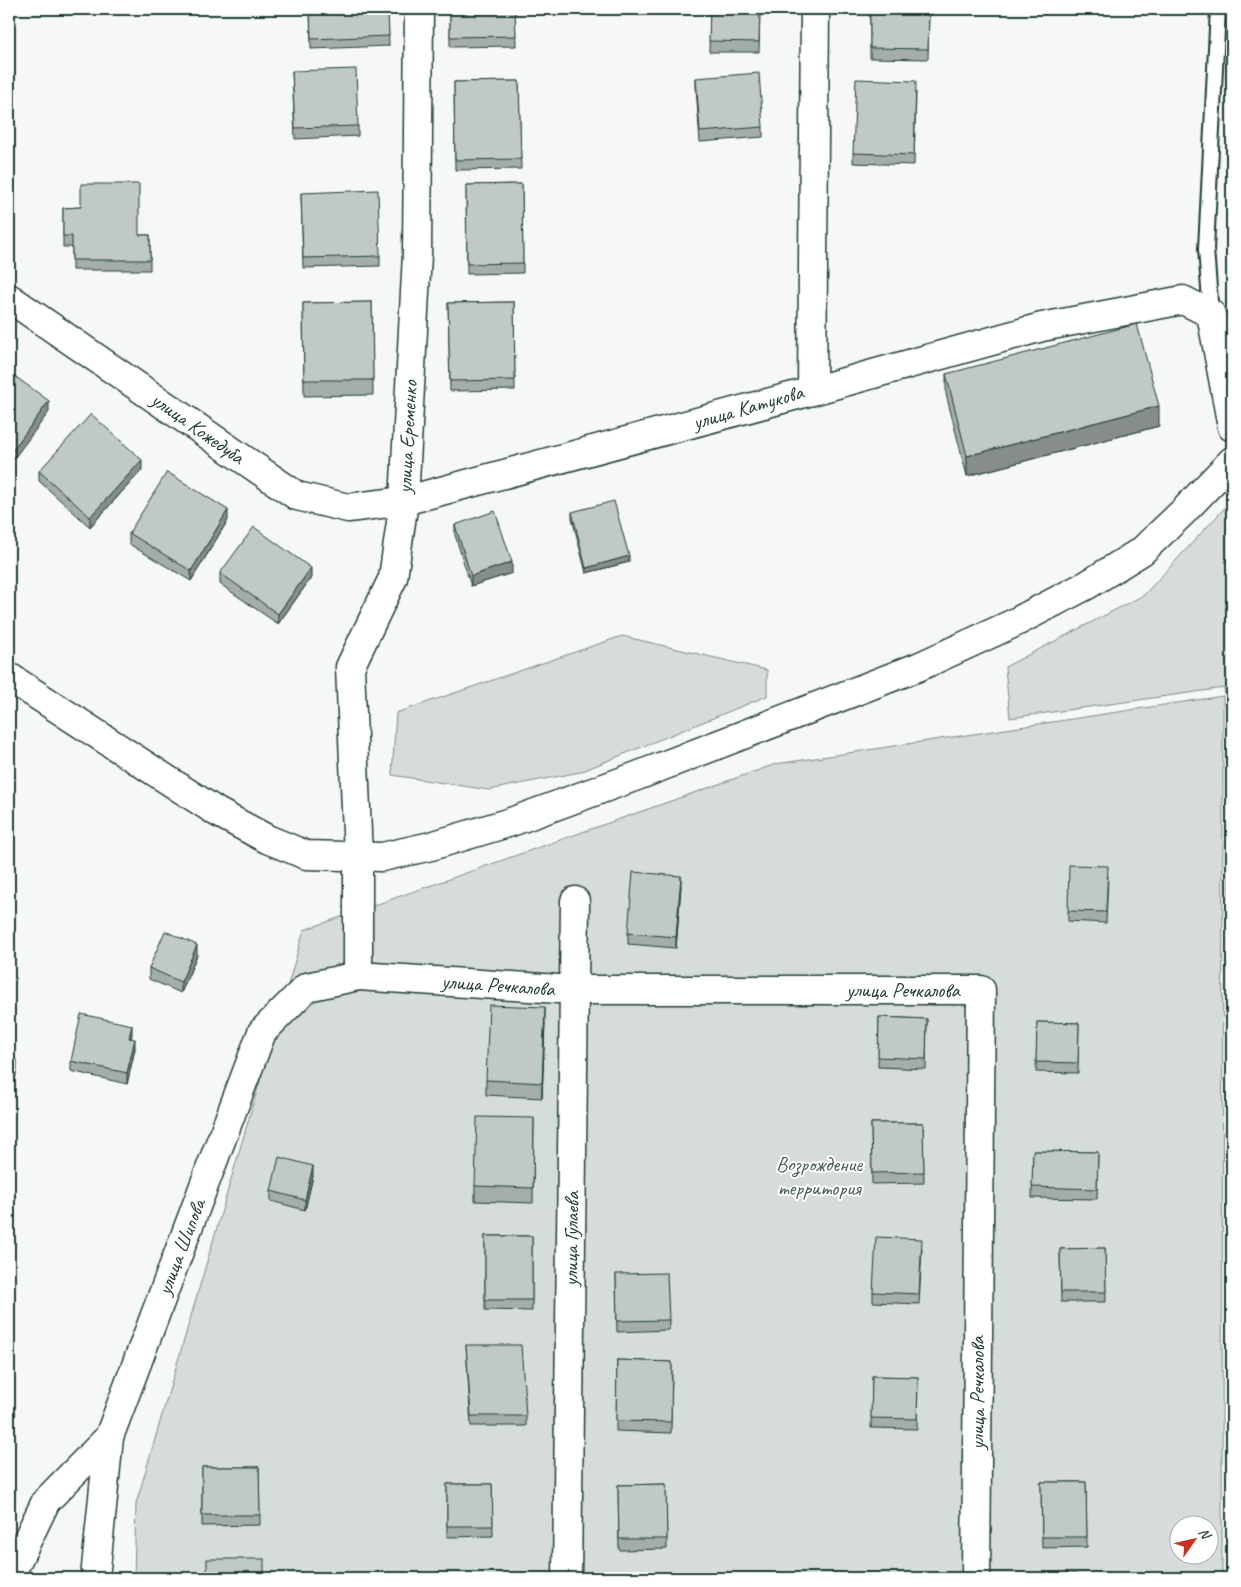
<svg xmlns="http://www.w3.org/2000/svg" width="1241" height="1587" viewBox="0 0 1241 1587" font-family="Caveat,sans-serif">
<rect width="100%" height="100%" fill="#f6f7f7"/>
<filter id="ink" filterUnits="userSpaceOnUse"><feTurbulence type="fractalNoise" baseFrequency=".02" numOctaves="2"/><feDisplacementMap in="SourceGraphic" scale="10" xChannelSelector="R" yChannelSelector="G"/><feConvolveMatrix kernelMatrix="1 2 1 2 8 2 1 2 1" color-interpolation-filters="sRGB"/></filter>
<g filter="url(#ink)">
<g fill="#d6dcdb" stroke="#7a8c88" fill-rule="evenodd">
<polygon points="1232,500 1232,1243 1229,1243 1229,727 1224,688 1010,718 1005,667 1144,595"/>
<polygon points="622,636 767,670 767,696 580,772 489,790 392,775 396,713"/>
<path d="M1223,696L1222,1578H134L136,1504L304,930L776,764ZM1178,1524H1208V1554H1178Z"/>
</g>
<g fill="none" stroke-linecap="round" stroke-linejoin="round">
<g stroke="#1f3d34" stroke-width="18">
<polyline id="service" points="1211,314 1206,249 1218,9"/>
</g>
<g stroke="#1f3d34" stroke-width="31">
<g id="minor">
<polyline points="419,9 417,254 404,501 393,578 350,667 358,856 358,976 574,990 981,990 976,1578"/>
<polyline points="9,298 297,496 348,508 404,501 812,391 815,9"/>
<polyline points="812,391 1042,327 1183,300 1211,314 1232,427"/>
<polyline points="9,1578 46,1501 109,1437"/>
<polyline points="95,1578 109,1437 262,1032 307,987 358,976"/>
<polyline points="567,1578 575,901"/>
</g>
</g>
<g stroke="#1f3d34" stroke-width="31">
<polyline id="secondary" points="9,677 217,812 267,839 306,855 382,857 431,846 511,822 637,776 918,667 1012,624 1087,585 1142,551 1183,512 1232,461"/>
</g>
<use href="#service" stroke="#fff" stroke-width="14"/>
<use href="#minor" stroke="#fff" stroke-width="28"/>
<use href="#secondary" stroke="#fff" stroke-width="28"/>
</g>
<g fill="#a5adaa" stroke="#1f3d34">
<polygon points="310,9 388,9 389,46 311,49"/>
<polygon points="450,9 515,9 516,46 450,47"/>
<polygon points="710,9 760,9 759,52 709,52"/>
<polygon points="870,9 929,9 928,59 870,58"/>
<polygon points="292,71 358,126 358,136 295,139"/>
<polygon points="696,78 763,127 763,137 700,142 696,88"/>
<polygon points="519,81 521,169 455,170 454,82"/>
<polygon points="916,92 914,165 853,163 853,153"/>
<polygon points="522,184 523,273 467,274 466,185"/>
<polygon points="301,193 380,256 380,266 303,268"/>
<polygon points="81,207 139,235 150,235 150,270 72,270 72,247 63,247 63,208"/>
<polygon points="372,302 373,395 304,396 303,303"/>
<polygon points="514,302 515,390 450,391 448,303"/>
<polygon points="946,374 1159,426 967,476 946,394"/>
<polygon points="142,470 90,527 39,481 39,471"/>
<polygon points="572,512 629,562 586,573 572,518"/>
<polygon points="228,520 191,581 129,544 129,533"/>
<polygon points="455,525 512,573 471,586 455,535"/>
<polygon points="220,573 311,578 278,624 220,584"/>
<polygon points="1108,876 1106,923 1068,921 1068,911"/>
<polygon points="681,886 676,948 628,944 628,933"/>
<polygon points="197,955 181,993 149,979 149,968"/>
<polygon points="879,1017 927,1019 926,1069 878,1067"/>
<polygon points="545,1022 542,1098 486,1095 486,1080"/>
<polygon points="1037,1022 1079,1023 1078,1073 1036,1072"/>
<polygon points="132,1035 131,1038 135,1049 127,1084 71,1071 71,1061"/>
<polygon points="534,1118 533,1203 475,1201 475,1186"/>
<polygon points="871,1123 923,1123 924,1183 872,1184"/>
<polygon points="1033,1151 1098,1152 1097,1199 1032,1198"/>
<polygon points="313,1176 305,1210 271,1201 271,1191"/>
<polygon points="485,1236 532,1236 532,1311 485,1310"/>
<polygon points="1105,1248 1106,1302 1061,1302 1060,1249"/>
<polygon points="922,1249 919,1304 873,1302 873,1292"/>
<polygon points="616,1274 669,1320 669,1330 617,1332"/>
<polygon points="466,1345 526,1416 526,1426 471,1426"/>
<polygon points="617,1360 672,1362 671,1433 616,1431"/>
<polygon points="872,1376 918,1377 917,1429 871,1428"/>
<polygon points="202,1467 259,1467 260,1525 202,1526"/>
<polygon points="1041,1482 1086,1482 1087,1547 1042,1548"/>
<polygon points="447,1484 492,1484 493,1536 447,1537"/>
<polygon points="666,1484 667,1549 619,1550 618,1485"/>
</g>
<g fill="#868d8b" stroke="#1f3d34">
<polygon points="49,401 49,412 9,465 9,455"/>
<polygon points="1159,406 1159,426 967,476 967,456"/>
<polygon points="142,460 142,470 90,527 90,517"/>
<polygon points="228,510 228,520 191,581 191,571"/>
<polygon points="629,556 629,562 586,573 586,568"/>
<polygon points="512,562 512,573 471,586 471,576"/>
<polygon points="311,568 311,578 278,624 278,614"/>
<polygon points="681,876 681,886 676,948 676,937"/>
<polygon points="197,945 197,955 181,993 181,982"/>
<polygon points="545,1007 545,1022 542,1098 542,1083"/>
<polygon points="132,1025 132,1035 129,1048 129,1038"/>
<polygon points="135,1039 135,1049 127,1084 127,1073"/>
<polygon points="17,1060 17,1070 9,1104 9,1094"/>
<polygon points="313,1166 313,1176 305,1210 305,1200"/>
</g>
<g fill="#c0c9c6" stroke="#1f3d34">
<polygon points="310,9 388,9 389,36 311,39"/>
<polygon points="450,9 515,9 516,36 450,37"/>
<polygon points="710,9 760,9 759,42 709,41"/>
<polygon points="870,9 929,9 928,49 870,48"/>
<polygon points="356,69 358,126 295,128 292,71"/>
<polygon points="759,73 763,127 700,132 696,78"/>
<polygon points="856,79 916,81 914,155 853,153"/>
<polygon points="519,81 521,159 455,160 454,82"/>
<polygon points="81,184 139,184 139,235 150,235 150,260 72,260 72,236 63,236 63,208 81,207"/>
<polygon points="522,184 523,263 467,264 466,185"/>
<polygon points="378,190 380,256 303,258 301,193"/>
<polygon points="372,302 373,380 304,380 303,303"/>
<polygon points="514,302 515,380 450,381 448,303"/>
<polygon points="1137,324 1159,406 967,456 946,374"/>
<polygon points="9,372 49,401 9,455"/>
<polygon points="91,414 142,460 90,517 39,471"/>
<polygon points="167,472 228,510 191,571 129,533"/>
<polygon points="614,501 629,556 586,568 572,512"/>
<polygon points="495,511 512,562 471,576 455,525"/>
<polygon points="254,527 311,568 278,614 220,573"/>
<polygon points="1069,865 1108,866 1106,912 1068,911"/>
<polygon points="633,872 681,876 676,937 628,933"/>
<polygon points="165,931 197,945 181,982 149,968"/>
<polygon points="489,1005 545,1007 542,1083 486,1080"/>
<polygon points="81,1014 132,1025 129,1038 135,1039 127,1073 71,1061"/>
<polygon points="879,1017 927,1019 926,1059 878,1057"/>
<polygon points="1037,1022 1079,1023 1078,1063 1036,1062"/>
<polygon points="9,1058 17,1060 9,1094"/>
<polygon points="477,1117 534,1118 533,1188 475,1186"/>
<polygon points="871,1123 923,1123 924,1172 872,1173"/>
<polygon points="1033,1151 1098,1152 1097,1189 1032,1187"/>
<polygon points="279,1157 313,1166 305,1200 271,1191"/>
<rect x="485" y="1236" width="47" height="64"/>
<polygon points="876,1237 922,1239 919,1294 873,1292"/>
<polygon points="1105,1248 1106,1292 1061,1292 1060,1249"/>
<polygon points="667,1273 669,1320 617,1321 616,1274"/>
<polygon points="466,1345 521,1345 526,1416 471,1416"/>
<polygon points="617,1360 672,1362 671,1422 616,1421"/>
<polygon points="872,1376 918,1377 917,1419 871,1418"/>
<polygon points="202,1467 259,1467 260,1515 202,1515"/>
<polygon points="1041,1482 1086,1482 1087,1537 1042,1537"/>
<polygon points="447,1484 492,1484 493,1526 447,1526"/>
<polygon points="666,1484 667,1539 619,1539 618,1485"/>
<rect x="207" y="1559" width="57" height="19"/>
<polygon points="1076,1574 1076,1578 1026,1578 1026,1576"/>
</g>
</g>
<g text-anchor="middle" stroke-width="4" stroke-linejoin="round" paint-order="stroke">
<g font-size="21" fill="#1f3d34" stroke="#fff">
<text transform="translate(748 407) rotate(-16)" y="7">улица Катукова</text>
<text transform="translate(198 428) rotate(35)" y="7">улица Кожедуба</text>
<text transform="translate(407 437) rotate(-87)" y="7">улица Еременко</text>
<text transform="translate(498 985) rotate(4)" y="7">улица Речкалова</text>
<text x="903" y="997">улица Речкалова</text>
<text transform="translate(571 1239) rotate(-89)" y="7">улица Гулаева</text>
<text transform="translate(181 1247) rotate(-69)" y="7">улица Шипова</text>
<text transform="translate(977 1393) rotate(-90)" y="7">улица Речкалова</text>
</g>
<g font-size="21" fill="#445d55" stroke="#fff">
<text x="819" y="1171">Возрождение<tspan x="819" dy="24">территория</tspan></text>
</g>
</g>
<rect width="1241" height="1587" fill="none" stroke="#fff" stroke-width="30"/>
<rect x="15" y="15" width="1211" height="1557" fill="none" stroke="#1f3d34" stroke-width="2" filter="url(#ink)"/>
<g transform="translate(1194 1540) rotate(56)"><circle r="24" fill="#ffffff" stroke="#a5b1ae"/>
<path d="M0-4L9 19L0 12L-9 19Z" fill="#c8321e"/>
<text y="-8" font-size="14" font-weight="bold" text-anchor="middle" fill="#1f3d34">N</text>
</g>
</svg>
